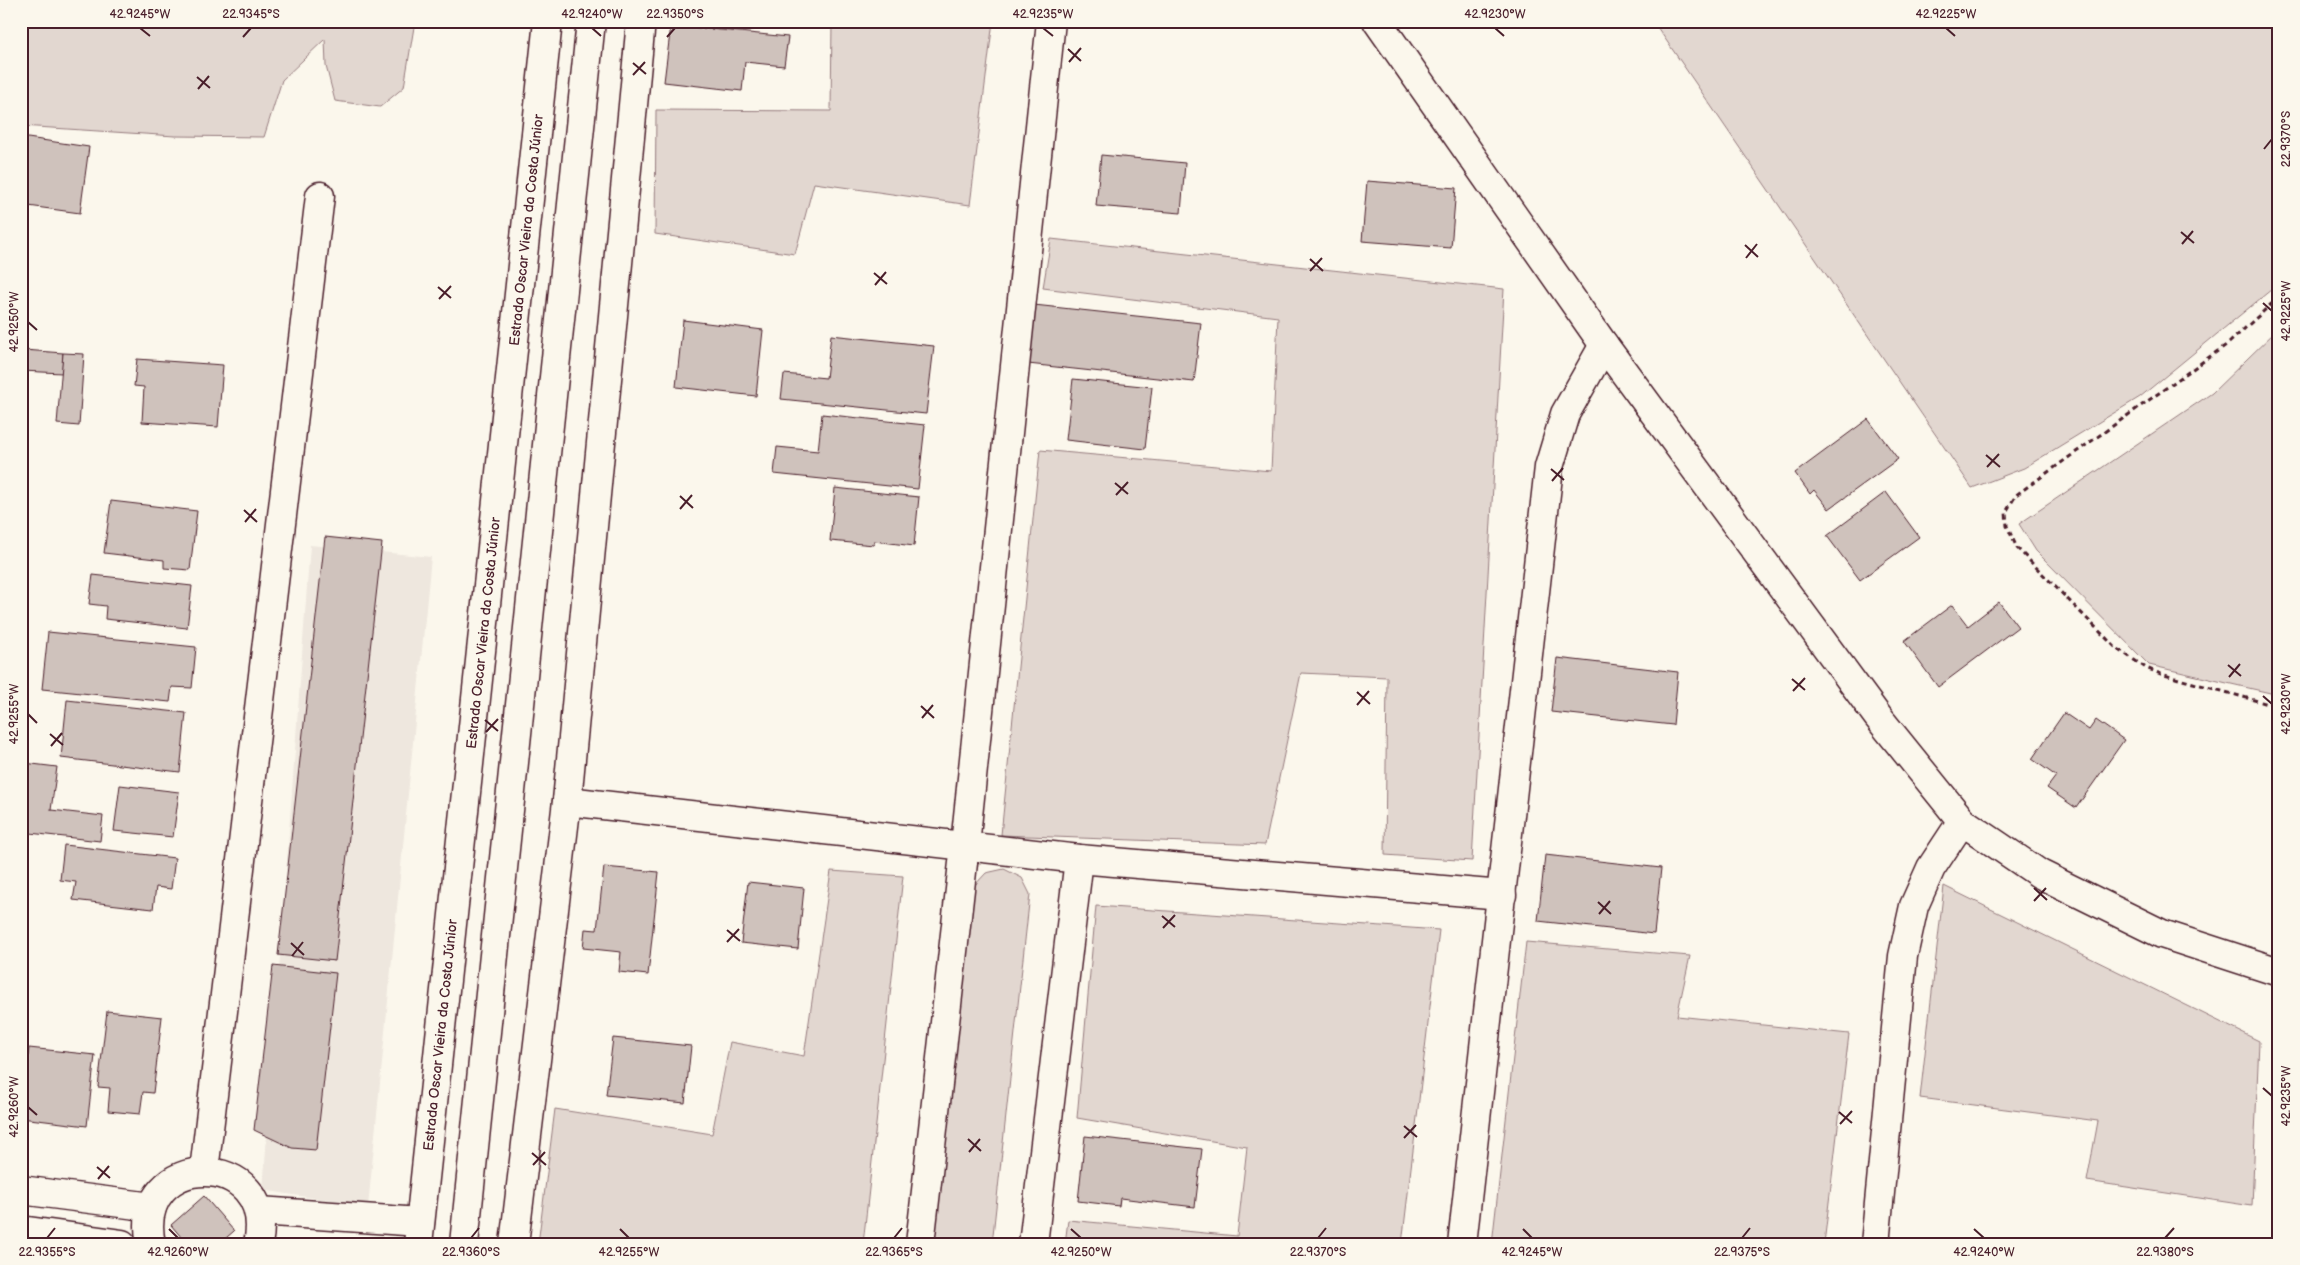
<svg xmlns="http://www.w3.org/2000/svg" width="2300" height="1265" viewBox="0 0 2300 1265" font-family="'Balsamiq Sans',sans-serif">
<rect width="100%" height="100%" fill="#fbf7ec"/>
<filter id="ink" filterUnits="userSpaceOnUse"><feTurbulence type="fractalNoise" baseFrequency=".02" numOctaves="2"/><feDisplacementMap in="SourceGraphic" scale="10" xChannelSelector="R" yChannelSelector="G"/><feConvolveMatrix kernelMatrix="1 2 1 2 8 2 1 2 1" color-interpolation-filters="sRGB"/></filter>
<g filter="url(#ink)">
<polygon fill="#eee7de" points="310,545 431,557 368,1207 263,1190"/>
<g fill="#e2d7d0" stroke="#967b7e">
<polygon points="21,21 415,21 404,87 380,107 335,101 326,66 325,39 282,80 264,137 175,136 21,126"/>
<polygon points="832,21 993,21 970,205 814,183 795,254 655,234 656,110 831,111"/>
<polygon points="1653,21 2279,21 2279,278 2272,289 2140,397 2024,468 1972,488"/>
<polygon points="1051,239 1504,289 1472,861 1385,855 1387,677 1301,673 1265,845 1001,835 1040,450 1271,471 1278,317 1043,288"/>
<polygon points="2279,328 2279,695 2149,665 2036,551 2019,524 2212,393"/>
<polygon points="1004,869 1022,878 1030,894 992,1244 934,1244 973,887 986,873"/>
<polygon points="831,871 903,876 863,1244 538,1244 555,1109 712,1134 730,1042 804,1056"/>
<polygon points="1944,886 2259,1041 2252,1206 2087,1181 2098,1121 1920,1098"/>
<polygon points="1096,906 1439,930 1402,1244 1065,1244 1068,1220 1237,1236 1247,1147 1077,1118"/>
<polygon points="1526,942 1690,956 1677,1016 1849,1034 1824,1244 1492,1244"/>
</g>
<g fill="#cfc2bc" stroke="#4a1f2b">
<polygon points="671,25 788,37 784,66 745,62 742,91 664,82"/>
<polygon points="21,137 89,147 80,213 21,205"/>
<polygon points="1101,155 1185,163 1181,213 1096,206"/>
<polygon points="1367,181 1456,188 1451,248 1362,241"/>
<polygon points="1034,305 1201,323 1194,382 1028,364"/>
<polygon points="683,320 763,330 756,396 676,387"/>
<polygon points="831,335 934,346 926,414 781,399 784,374 826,378"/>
<polygon points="24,350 63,353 62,373 22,371"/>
<polygon points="63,353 84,354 79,426 57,424"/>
<polygon points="137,359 223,365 218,427 142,422 144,387 134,386"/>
<polygon points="1073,379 1152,387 1145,449 1066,440"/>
<polygon points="822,414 925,425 918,489 774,474 777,447 818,451"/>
<polygon points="1868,419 1898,459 1829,509 1814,490 1810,494 1795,473"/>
<polygon points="835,488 919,497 914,546 874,541 874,545 830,541"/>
<polygon points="1886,492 1919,537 1860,580 1827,536"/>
<polygon points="111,501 197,511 190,570 164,568 164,560 104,553"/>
<polygon points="325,537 382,543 335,961 278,955"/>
<polygon points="93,575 192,586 187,628 105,619 106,606 89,604"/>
<polygon points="1999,602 2018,627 1938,687 1904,641 1952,605 1968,626"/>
<polygon points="48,632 196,647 192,688 172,687 170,702 42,689"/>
<polygon points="1557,658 1678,672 1673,725 1551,712"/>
<polygon points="67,700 186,713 180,772 61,758"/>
<polygon points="2064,713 2089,730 2096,720 2124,740 2076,808 2047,788 2056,776 2032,759"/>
<polygon points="24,763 57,767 51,810 103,816 100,841 21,832 21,790"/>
<polygon points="120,785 179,792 173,837 114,831"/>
<polygon points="64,845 175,858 171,889 156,887 153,909 73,900 76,882 60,880"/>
<polygon points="1545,855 1661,868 1654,934 1538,921"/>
<polygon points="604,867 659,872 648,975 619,972 621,952 583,948 585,929 597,930"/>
<polygon points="748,882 804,888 798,949 741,943"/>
<polygon points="273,966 336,973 316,1150 292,1148 254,1130"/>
<polygon points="107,1011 162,1017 153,1093 143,1092 140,1114 108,1111 110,1088 98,1087"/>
<polygon points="613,1038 691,1046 685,1103 606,1095"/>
<polygon points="29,1048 95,1055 87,1126 21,1118"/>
<polygon points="1085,1136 1202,1149 1195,1207 1120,1198 1119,1206 1078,1201"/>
<polygon points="204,1196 234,1231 219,1244 187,1244 171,1225"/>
</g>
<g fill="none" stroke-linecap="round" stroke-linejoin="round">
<g stroke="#4a1f2b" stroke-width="31">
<g id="street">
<polyline points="1377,21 1604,345 1878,717 1962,821 2040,874 2162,934 2279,972"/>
<polyline points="567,801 1079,859 1502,895"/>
<polyline points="204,1171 320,196"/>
<polyline points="21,1190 152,1207"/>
<polyline points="259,1211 420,1222"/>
<polyline points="21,1230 122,1244"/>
<path d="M151,1244C131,1148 278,1148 258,1244"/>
<polyline points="514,1244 567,801 641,21"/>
<polyline points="920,1244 965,845 1051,21"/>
<polyline points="1033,1244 1079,859"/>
<polyline points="1462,1244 1549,467 1565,414 1604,345"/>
<polyline points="1875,1244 1903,956 1914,906 1931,868 1962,821"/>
</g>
</g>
<g stroke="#4a1f2b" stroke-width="31">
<g id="primary">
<polyline points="418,1244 548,21"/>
<polyline points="464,1244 591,21"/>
</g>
</g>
<polyline stroke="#4a1f2b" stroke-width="3" stroke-dasharray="5 4" stroke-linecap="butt" points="2279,297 2229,343 2016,495 2006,512 2007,526 2017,548 2115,647 2146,668 2161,674 2279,707"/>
<use href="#street" stroke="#fbf7ec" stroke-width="28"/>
<use href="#primary" stroke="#fbf7ec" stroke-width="28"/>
</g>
</g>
<path fill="none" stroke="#4a1f2b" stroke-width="2" d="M140,28L150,36M592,28L601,36M1043,28L1053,36M1495,28L1504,36M1946,28L1955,36M243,37L251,28M667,37L675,28M1068,49L1081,61M1069,62L1081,48M633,63L646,74M633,75L645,62M197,77L210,88M198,89L209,76M2264,149L2272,139M2181,232L2194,243M2182,244L2193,231M1745,245L1758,257M1746,258L1757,244M1310,259L1323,271M1310,271L1322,258M874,273L887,284M875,285L886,272M438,287L451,298M439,299L451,286M2263,303L2272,311M28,322L37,330M1986,455L2000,467M1987,467L1999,454M1551,469L1564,480M1552,481L1563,468M1115,483L1128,494M1116,495L1128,482M680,496L693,508M680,509L692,495M244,510L257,522M245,522L256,509M2228,665L2241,676M2229,677L2240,664M1792,679L1805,690M1793,691L1805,678M1357,692L1370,704M2263,696L2272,704M1357,705L1369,691M921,706L934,718M28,714L37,723M922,718L933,705M485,720L498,731M486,732L498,719M50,734L63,745M51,746L62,733M2034,888L2047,900M2034,901L2046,888M1598,902L1611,914M1599,914L1610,901M1162,916L1175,927M1163,928L1175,915M727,930L740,941M727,942L739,929M291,943L304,955M292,956L303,942M2263,1088L2272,1096M28,1107L37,1115M1839,1112L1852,1123M1840,1124L1852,1111M1404,1126L1417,1137M1404,1138L1416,1125M968,1139L981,1151M969,1152L980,1139M532,1153L546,1165M533,1165L545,1152M97,1167L110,1178M98,1179L109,1166M169,1229L178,1238M620,1229L629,1238M1071,1229L1081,1238M1523,1229L1532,1238M1974,1229L1984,1238M47,1238L55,1228M471,1238L479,1228M894,1238L902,1228M1318,1238L1326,1228M1742,1238L1750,1228M2165,1238L2174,1228"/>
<g text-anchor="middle" stroke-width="4" stroke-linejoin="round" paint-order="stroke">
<g font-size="14" fill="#4a1f2b" stroke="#fbf7ec">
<text transform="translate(526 230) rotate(-84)" y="5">Estrada Oscar Vieira da Costa Júnior</text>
<text transform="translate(483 633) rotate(-84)" y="5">Estrada Oscar Vieira da Costa Júnior</text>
<text transform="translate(440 1035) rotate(-84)" y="5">Estrada Oscar Vieira da Costa Júnior</text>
</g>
</g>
<rect width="2300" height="1265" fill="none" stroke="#fbf7ec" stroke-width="55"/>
<rect x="28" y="28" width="2244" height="1210" fill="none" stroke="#4a1f2b" stroke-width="2"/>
<g font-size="12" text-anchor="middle" fill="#4a1f2b">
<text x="140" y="18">42.9245°W</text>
<text x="251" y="18">22.9345°S</text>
<text x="592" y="18">42.9240°W</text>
<text x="675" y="18">22.9350°S</text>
<text x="1043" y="18">42.9235°W</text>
<text x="1495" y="18">42.9230°W</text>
<text x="1946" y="18">42.9225°W</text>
<text transform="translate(2286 139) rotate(-90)" y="4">22.9370°S</text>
<text transform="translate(2286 311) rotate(-90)" y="4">42.9225°W</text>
<text transform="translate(14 322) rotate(-90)" y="4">42.9250°W</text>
<text transform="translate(2286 704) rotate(-90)" y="4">42.9230°W</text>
<text transform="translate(14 714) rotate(-90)" y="4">42.9255°W</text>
<text transform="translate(2286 1096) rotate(-90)" y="4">42.9235°W</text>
<text transform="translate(14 1107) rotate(-90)" y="4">42.9260°W</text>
<text x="47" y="1256">22.9355°S</text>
<text x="178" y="1256">42.9260°W</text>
<text x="471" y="1256">22.9360°S</text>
<text x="629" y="1256">42.9255°W</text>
<text x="894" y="1256">22.9365°S</text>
<text x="1081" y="1256">42.9250°W</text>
<text x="1318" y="1256">22.9370°S</text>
<text x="1532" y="1256">42.9245°W</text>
<text x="1742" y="1256">22.9375°S</text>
<text x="1984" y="1256">42.9240°W</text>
<text x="2165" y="1256">22.9380°S</text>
</g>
</svg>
